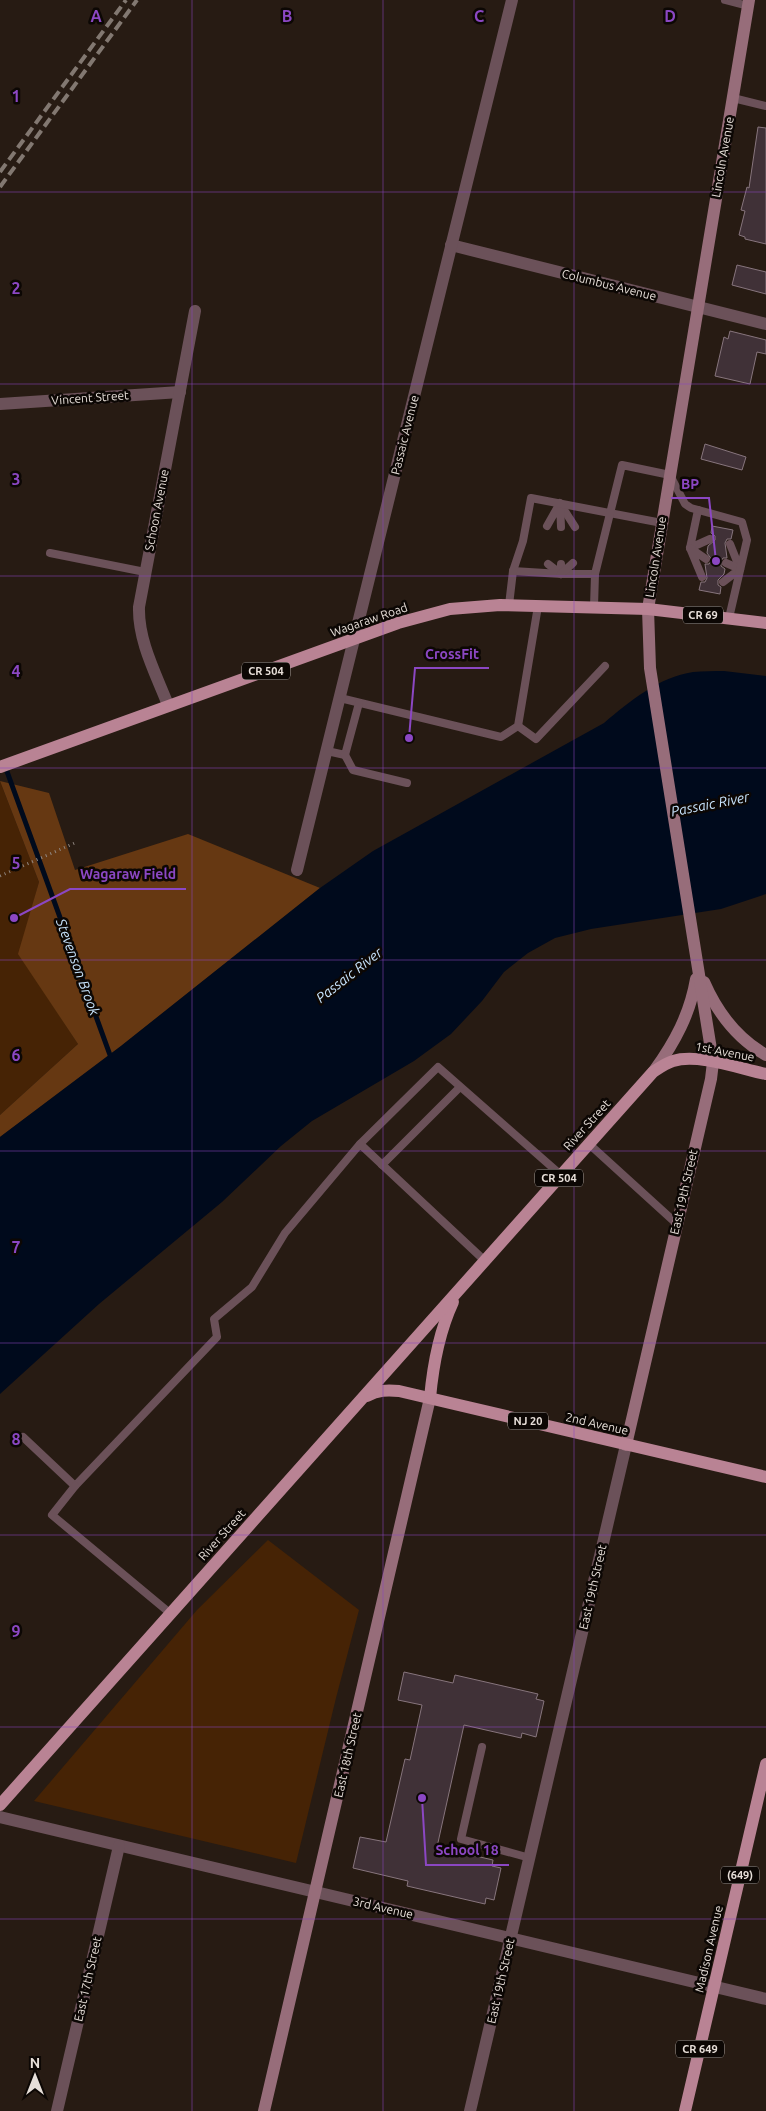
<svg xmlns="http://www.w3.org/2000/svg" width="766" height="2111" viewBox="0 0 766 2111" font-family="Ubuntu,sans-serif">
<rect width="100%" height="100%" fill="#271b13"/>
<g fill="#462305">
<polygon points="0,781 39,882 19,954 78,1044 0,1115"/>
<polygon points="268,1540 359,1610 336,1698 296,1863 34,1801 197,1610"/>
</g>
<polygon fill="#663812" points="0,781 49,793 75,870 188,834 320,888 121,1046 0,1137 0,1115 78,1044 18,954 39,882"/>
<path fill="#000a1c" d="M724,671L766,676V894L721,909L591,929L555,938L528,953L504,972L482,1001L451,1034L414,1061L312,1121L281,1146L222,1202L99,1304L0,1394V1137L121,1046L320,888L373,851L604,723C630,701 659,677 693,672C703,671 714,671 724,671Z"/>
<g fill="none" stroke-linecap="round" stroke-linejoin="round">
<polyline stroke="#000a1c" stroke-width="5" points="5,766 110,1055"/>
</g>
<g fill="#403137" stroke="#87757d">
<polygon points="758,127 766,128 766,244 745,239 745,237 739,235 745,211 741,210 747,187 749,188"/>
<polygon points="737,265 766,272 766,294 732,285"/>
<polygon points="730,331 766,340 766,354 757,352 750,384 715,376 724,337 728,339"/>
<polygon points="705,444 746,457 742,470 701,459"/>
<polygon points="712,526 733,530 731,539 727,539 725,543 727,558 723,558 721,561 721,566 725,569 724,574 718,580 718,585 721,587 720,594 699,590 701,582 705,582 707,578 705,564 709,564 712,560 707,553 708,546 715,540 715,536 711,533"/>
<polygon points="404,1672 453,1683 455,1675 538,1694 536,1699 544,1701 536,1737 522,1733 521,1738 464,1725 437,1847 493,1860 492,1866 501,1868 494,1900 486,1898 485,1904 407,1886 408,1881 353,1868 360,1837 386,1842 405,1759 410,1760 422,1705 398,1700"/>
</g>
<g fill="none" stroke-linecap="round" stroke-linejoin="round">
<polyline stroke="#908680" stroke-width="3" stroke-dasharray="1 4" stroke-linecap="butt" points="0,876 77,842"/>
<g stroke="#6b5159" stroke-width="8">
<polyline points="725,0 748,6"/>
<polyline points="733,98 766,106"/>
<polyline points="561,505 575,527"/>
<polyline points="698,510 690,548 710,539"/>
<polyline points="547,526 560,503 561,527"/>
<polyline points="730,544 740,569"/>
<polyline points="50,553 145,572"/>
<polyline points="548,564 561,574 561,564"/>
<polyline points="513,571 561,574 595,574"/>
<polyline points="561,574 573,563"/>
<polyline points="702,577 690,548 706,559"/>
<polyline points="723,582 740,569 726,563"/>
<polyline points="509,605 513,571 523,541 531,498 662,523"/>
<polyline points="594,607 595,574 622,465 670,475 685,504 691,508 742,522 747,540 729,618"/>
<polyline points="340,698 501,737 518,726 538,606"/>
<polyline points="518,726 536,739 605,666"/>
<polyline points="327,751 345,755 359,703"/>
<polyline points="345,755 353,770 407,783"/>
<polyline points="360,1144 438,1067 561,1175"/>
<polyline points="589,1144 677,1224"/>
<polyline points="382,1165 460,1087"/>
<polyline points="23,1437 75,1486 217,1337 214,1319 252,1287 285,1233 360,1144 484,1260"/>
<polyline points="75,1486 52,1515 171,1614"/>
<polyline points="482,1747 461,1839 530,1858"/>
</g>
<g stroke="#6b5159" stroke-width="12">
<polyline points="451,245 766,324"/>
<polyline points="0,404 180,392"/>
<path d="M168,705C156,674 138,641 139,607L195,311"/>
<polyline points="297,870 512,0"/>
<polyline points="0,1817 766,1999"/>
<polyline points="57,2111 119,1846"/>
<polyline points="470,2111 626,1445"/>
</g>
<g stroke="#976d7a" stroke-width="12">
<path d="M704,982C717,1012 738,1039 766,1055"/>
<path d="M654,1071C675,1042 690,1014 696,979"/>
<polyline points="626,1445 711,1079 713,1062 650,668 648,609 749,0"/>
<polyline points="264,2111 430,1398"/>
</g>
<g stroke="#b98394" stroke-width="12">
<polyline points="0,767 398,623 450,609 500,605 648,609 766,623"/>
<path d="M367,1396C378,1390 387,1390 399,1391L766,1477"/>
<path d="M430,1398C433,1365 439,1332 453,1302"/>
<path d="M0,1805L653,1072C659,1068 666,1063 673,1061C698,1053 741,1069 766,1074"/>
<polyline points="685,2111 766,1764"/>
</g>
<g stroke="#827871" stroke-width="4" stroke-dasharray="10 5" stroke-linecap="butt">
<polyline points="0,172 126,0"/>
<polyline points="0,187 137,0"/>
</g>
</g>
<path fill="none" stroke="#8b47c3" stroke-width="1" stroke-opacity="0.55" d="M192,0V2111M383,0V2111M574,0V2111M0,192H766M0,384H766M0,576H766M0,768H766M0,960H766M0,1151H766M0,1343H766M0,1535H766M0,1727H766M0,1919H766"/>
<g text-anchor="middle" stroke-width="5" stroke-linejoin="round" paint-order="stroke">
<g fill="#0c0704" stroke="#a59e99" stroke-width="1">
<rect x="683" y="606.5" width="40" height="17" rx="4"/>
<rect x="242" y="662.5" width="48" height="17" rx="4"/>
<rect x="535" y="1169.5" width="48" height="17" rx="4"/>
<rect x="508" y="1412.5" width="40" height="17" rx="4"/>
<rect x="721" y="1866.5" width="38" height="17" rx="4"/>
<rect x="676" y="2040.5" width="48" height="17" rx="4"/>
</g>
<g font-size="11" font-weight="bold" fill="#e7dfd9">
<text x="703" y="619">CR 69</text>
<text x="266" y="675">CR 504</text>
<text x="559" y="1182">CR 504</text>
<text x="528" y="1425">NJ 20</text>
<text x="740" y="1879">(649)</text>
<text x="700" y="2053">CR 649</text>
</g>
<g font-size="12" fill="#e7dfd9" stroke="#0c0704">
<text transform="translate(723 157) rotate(-80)" y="4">Lincoln Avenue</text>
<text transform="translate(609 285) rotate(14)" y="4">Columbus Avenue</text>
<text transform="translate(90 398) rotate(-4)" y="4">Vincent Street</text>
<text transform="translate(405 435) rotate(-76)" y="4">Passaic Avenue</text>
<text transform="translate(157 510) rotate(-79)" y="4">Schoon Avenue</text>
<text transform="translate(656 557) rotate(-81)" y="4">Lincoln Avenue</text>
<text transform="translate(369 620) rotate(-19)" y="4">Wagaraw Road</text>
<text transform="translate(725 1052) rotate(11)" y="4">1st Avenue</text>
<text transform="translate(587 1125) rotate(-48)" y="4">River Street</text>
<text transform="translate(684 1192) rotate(-77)" y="4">East 19th Street</text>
<text transform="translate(597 1424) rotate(13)" y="4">2nd Avenue</text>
<text transform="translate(222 1535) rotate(-48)" y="4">River Street</text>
<text transform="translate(593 1587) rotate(-77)" y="4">East 19th Street</text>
<text transform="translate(348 1755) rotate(-77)" y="4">East 18th Street</text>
<text transform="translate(383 1908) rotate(13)" y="4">3rd Avenue</text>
<text transform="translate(709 1949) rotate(-77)" y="4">Madison Avenue</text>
<text transform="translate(88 1979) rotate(-77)" y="4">East 17th Street</text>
<text transform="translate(501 1981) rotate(-77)" y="4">East 19th Street</text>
</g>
<g font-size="14" font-style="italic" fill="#c8e4fd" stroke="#0c0704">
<text transform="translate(710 804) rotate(-11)" y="5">Passaic River</text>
<text transform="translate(78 967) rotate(70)" y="5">Stevenson Brook</text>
<text transform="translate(349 975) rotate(-38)" y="5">Passaic River</text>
</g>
</g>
<g font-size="16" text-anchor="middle" font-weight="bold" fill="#8b47c3" stroke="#0c0704" stroke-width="5" stroke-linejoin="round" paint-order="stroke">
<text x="96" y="22">A</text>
<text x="287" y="22">B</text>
<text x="479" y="22">C</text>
<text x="670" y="22">D</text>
<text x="16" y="102">1</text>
<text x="16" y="294">2</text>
<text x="16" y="485">3</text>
<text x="16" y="677">4</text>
<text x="16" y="869">5</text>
<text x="16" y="1061">6</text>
<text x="16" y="1253">7</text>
<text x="16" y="1445">8</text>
<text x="16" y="1637">9</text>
</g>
<path fill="none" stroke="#8b47c3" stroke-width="2" d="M716 561L709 498H671M409 738L415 668H489M14 918L70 889H186M422 1798L426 1865H509"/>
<g fill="#8b47c3" stroke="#0c0704" stroke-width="2">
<circle cx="716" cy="561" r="5"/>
<circle cx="409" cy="738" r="5"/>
<circle cx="14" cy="918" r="5"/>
<circle cx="422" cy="1798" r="5"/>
</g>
<g font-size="14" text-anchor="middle" font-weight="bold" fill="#8b47c3" stroke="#0c0704" stroke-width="5" stroke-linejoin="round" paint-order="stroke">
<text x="690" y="489">BP</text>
<text x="452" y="659">CrossFit</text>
<text x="128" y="879">Wagaraw Field</text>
<text x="467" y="1855">School 18</text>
</g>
<g transform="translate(35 2076)" stroke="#0c0704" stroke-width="4" paint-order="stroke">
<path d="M0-4L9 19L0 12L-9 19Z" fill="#e7dfd9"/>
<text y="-8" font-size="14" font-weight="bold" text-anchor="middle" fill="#e7dfd9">N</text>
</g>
</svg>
